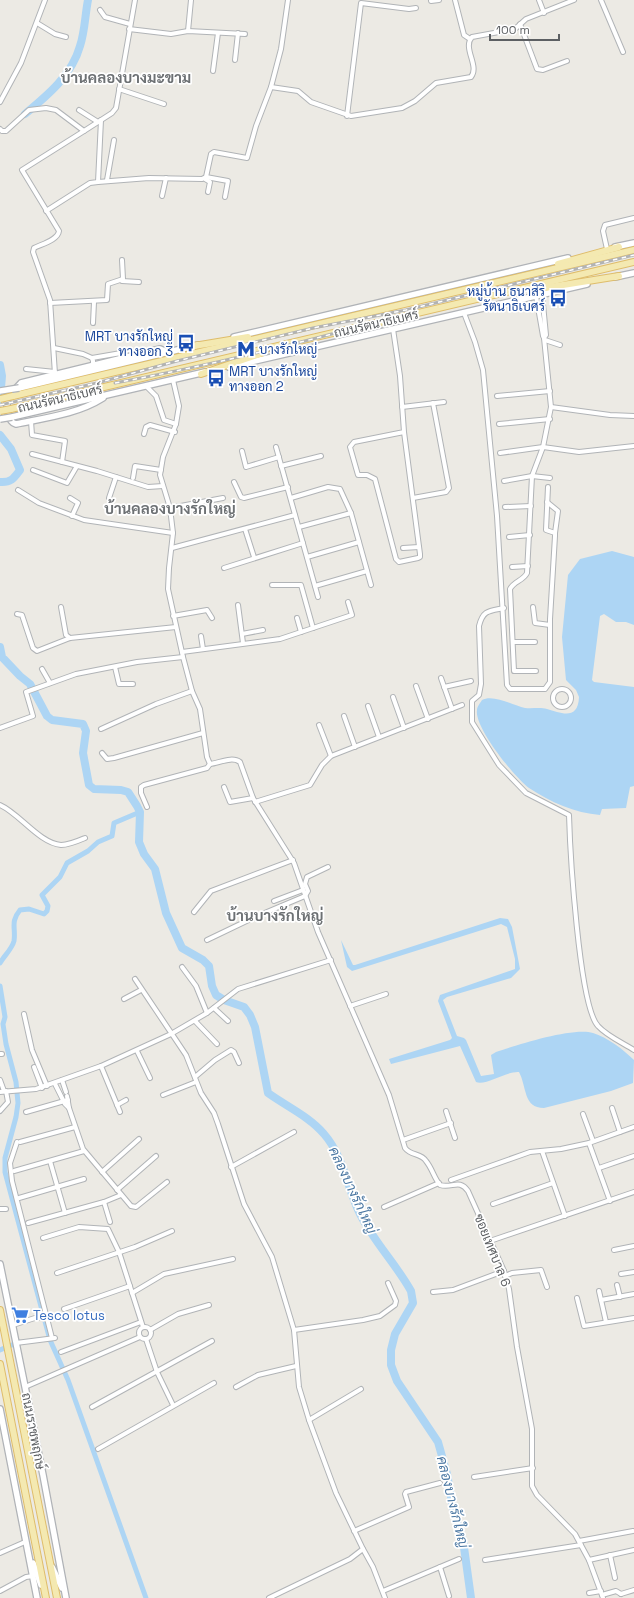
<svg xmlns="http://www.w3.org/2000/svg" width="634" height="1598" viewBox="0 0 634 1598" font-family="'Space Grotesk',Sarabun,sans-serif">
<rect width="100%" height="100%" fill="#eceae4"/>
<g fill="#add5f4">
<path d="M612,551L634,557V625L626,622H616L604,614L600,616L592,680L594,682L634,687V786L630,787L626,808L602,809L600,815C575,813 550,802 529,788C515,778 474,727 477,710C477,707 480,703 482,700C493,694 513,705 525,708C532,709 540,707 547,709C561,713 578,721 579,697L576,690L566,680L562,637L568,575L580,559Z"/>
<path d="M500,918L508,919L512,927L520,969L511,978L447,997L443,1000L457,1036L464,1038L466,1040L481,1076L494,1074L491,1055L496,1052C517,1045 573,1027 593,1033C607,1037 624,1050 634,1060L633,1083L611,1091L544,1108C523,1108 527,1087 519,1072C506,1071 486,1086 476,1082L460,1046L391,1064L389,1059L450,1040L452,1038L438,1001L440,995L515,969V959L507,927L501,924L352,971L347,967L341,940L353,965H355Z"/>
</g>
<g fill="none" stroke-linecap="round" stroke-linejoin="round">
<g stroke="#add5f4" stroke-width="5">
<path d="M0,963C4,956 12,949 14,941C16,928 10,922 20,910L29,909L44,914L47,911L48,906L42,895L60,877L67,863L88,851L98,842L112,836L114,823L140,812"/>
<polyline points="0,986 5,1017 3,1024 6,1044 16,1082 18,1103 16,1117 5,1158 5,1172 50,1340 68,1380 146,1598"/>
<polyline points="0,1350 19,1342"/>
</g>
<g stroke="#add5f4" stroke-width="8">
<path d="M25,114C48,95 72,75 80,46C85,31 85,15 88,0"/>
<polyline points="0,365 2,376 0,399"/>
<path d="M0,435L11,449L20,470C14,478 11,483 0,482"/>
<path d="M0,647L2,657L20,676L30,684L47,716L52,720L83,724L86,731L83,753L89,785L94,789L121,790L128,792L137,806L140,812L139,842L144,854L155,869L166,913L182,948L203,960L209,966L212,986L216,995L224,1000L244,1007L250,1015L255,1027L268,1093C286,1106 310,1117 324,1134C344,1157 347,1188 360,1214C374,1242 396,1264 411,1291L413,1303L395,1334L391,1350V1365L397,1381L438,1442L447,1474L454,1514L463,1540L471,1598"/>
</g>
<g stroke="#b1b4b7" stroke-width="6">
<g id="minor">
<polyline points="455,0 464,35 470,39"/>
<polyline points="539,0 544,13"/>
<polyline points="601,0 623,52"/>
<polyline points="431,1 439,0"/>
<polyline points="100,10 105,17 130,24"/>
<polyline points="37,23 55,34 66,37"/>
<polyline points="520,24 537,69 543,70 567,61"/>
<polyline points="129,29 171,34 188,31 245,34"/>
<polyline points="188,31 191,0"/>
<polyline points="235,60 238,33"/>
<polyline points="213,71 218,33"/>
<polyline points="271,87 281,49 288,0"/>
<polyline points="119,89 164,104"/>
<polyline points="0,102 21,63 45,0"/>
<polyline points="79,110 98,122"/>
<polyline points="347,116 361,3 409,9 416,8"/>
<polyline points="0,129 2,131 6,131 29,110 46,108 56,110 84,131 112,113 116,108 135,0"/>
<polyline points="206,177 228,181 225,197"/>
<polyline points="205,179 210,182 208,192"/>
<polyline points="107,180 114,140"/>
<path d="M98,182L149,178L202,179L206,177L211,154L214,152L247,158L256,126L271,87L298,91L311,102L351,116L402,108L415,101L436,83L471,77C480,66 462,48 472,37L515,29L526,19L574,0"/>
<polyline points="162,196 166,178"/>
<polyline points="46,211 90,183 98,182 101,120"/>
<polyline points="607,249 603,231 605,225 634,218"/>
<polyline points="122,281 139,282"/>
<polyline points="536,296 543,336 544,338 546,335 542,294"/>
<polyline points="50,303 107,300 108,284 123,279 122,260"/>
<polyline points="464,313 475,342 483,370 497,516 507,685 510,689 545,689 550,682 550,619 555,536 555,533 546,530 548,487"/>
<polyline points="93,323 94,302"/>
<polyline points="393,329 400,376 404,432 420,554 420,557 418,558 399,562 396,559 375,479 367,475 358,475 350,447 354,442 404,432"/>
<polyline points="545,340 560,345"/>
<polyline points="54,348 83,354 92,358 93,361 93,365"/>
<polyline points="92,358 121,353"/>
<polyline points="26,369 55,372"/>
<path d="M55,374L50,300L33,252L34,248C42,244 58,240 59,231L22,170L84,131"/>
<path d="M173,380L179,406L176,424L163,457L160,475L170,508L173,533L169,568L168,589L183,657L192,691L200,709L207,757L210,764C219,763 232,756 240,762L253,798L294,863L318,932L389,1095L405,1148C411,1156 421,1153 426,1161C432,1168 434,1178 440,1185C452,1189 459,1178 468,1191L504,1271L509,1289L517,1347L532,1429V1486L537,1495L575,1534L589,1560L603,1598"/>
<polyline points="146,386 156,396 164,420 176,424"/>
<polyline points="497,396 550,391"/>
<polyline points="402,407 444,402"/>
<polyline points="551,407 610,415 634,416"/>
<polyline points="31,421 32,435 65,441 62,462"/>
<polyline points="499,424 550,419"/>
<polyline points="144,434 146,427 150,425 175,432"/>
<polyline points="276,447 318,597"/>
<polyline points="242,451 246,467 279,457"/>
<polyline points="500,453 543,447 579,452 634,446"/>
<polyline points="32,454 97,471 148,487 163,486"/>
<polyline points="281,466 321,456"/>
<polyline points="33,470 67,483 77,466"/>
<polyline points="133,478 135,466 161,470"/>
<polyline points="504,481 532,476 550,478"/>
<polyline points="234,482 241,497 244,498 288,487"/>
<polyline points="18,490 39,503 84,520 173,533"/>
<polyline points="70,498 78,503 72,516"/>
<polyline points="109,498 116,477"/>
<polyline points="291,498 328,487 340,489 351,513 371,585"/>
<polyline points="413,498 446,492 449,488 433,403"/>
<polyline points="547,502 558,511 555,533"/>
<polyline points="505,507 531,506"/>
<polyline points="170,508 223,498"/>
<polyline points="299,527 351,513"/>
<polyline points="245,529 254,557"/>
<polyline points="509,537 530,535"/>
<polyline points="172,548 295,515"/>
<polyline points="403,548 419,547"/>
<polyline points="307,557 359,542"/>
<polyline points="512,567 528,566"/>
<polyline points="224,568 303,543"/>
<polyline points="272,585 301,585 313,628"/>
<polyline points="315,586 367,571"/>
<polyline points="238,605 243,643"/>
<polyline points="61,607 66,635 70,638"/>
<polyline points="533,607 535,623 550,625"/>
<path d="M504,608C489,611 483,610 479,626L481,684L479,695L472,701V722L499,765L526,793L569,815C570,850 579,1006 598,1026C607,1036 623,1043 634,1050"/>
<polyline points="17,614 22,615 33,648 37,651 70,638 176,627"/>
<polyline points="173,616 207,610 212,618"/>
<polyline points="297,618 301,632"/>
<polyline points="242,634 263,630"/>
<polyline points="201,636 203,649"/>
<polyline points="513,642 535,642"/>
<polyline points="182,652 280,639 352,615 348,602"/>
<polyline points="115,667 119,684 133,684"/>
<polyline points="42,669 50,683"/>
<path d="M536,671H514L510,589C514,581 523,581 527,573L532,476L543,447L551,407L544,338"/>
<polyline points="441,678 452,709"/>
<polyline points="416,686 428,719"/>
<polyline points="444,687 471,681"/>
<circle cx="562" cy="698" r="9"/>
<polyline points="393,697 404,728"/>
<polyline points="368,706 379,737"/>
<polyline points="344,716 355,747"/>
<polyline points="319,725 331,756"/>
<polyline points="0,728 33,716 26,692 76,674 137,662 183,657"/>
<polyline points="101,729 156,704 192,691"/>
<polyline points="102,753 107,759 114,758 203,733"/>
<polyline points="224,787 230,802 253,798"/>
<polyline points="255,802 310,785 322,765 331,756 462,705"/>
<path d="M0,805C19,813 39,843 61,845C69,845 78,841 85,838"/>
<polyline points="147,807 141,793 141,787 144,785 207,768 210,764"/>
<polyline points="274,901 303,890"/>
<polyline points="194,912 211,891 293,860"/>
<polyline points="207,940 255,917 305,896 308,891 305,884 307,877 328,867"/>
<polyline points="182,967 196,986 207,1013"/>
<polyline points="135,979 186,1055 201,1093 214,1113 218,1124 244,1204 272,1257 294,1330 299,1387 309,1420 336,1493 363,1549 350,1559 269,1598"/>
<polyline points="124,999 141,990"/>
<polyline points="350,1006 386,994"/>
<polyline points="214,1008 228,1021"/>
<polyline points="24,1014 32,1050 47,1086"/>
<polyline points="195,1021 217,1044"/>
<polyline points="137,1051 150,1078"/>
<polyline points="0,1054 2,1054"/>
<polyline points="101,1066 120,1112"/>
<polyline points="34,1067 42,1088"/>
<polyline points="195,1077 215,1060 231,1050 234,1052 239,1063"/>
<polyline points="0,1080 4,1091"/>
<polyline points="62,1080 66,1092"/>
<polyline points="55,1084 65,1104 69,1108"/>
<polyline points="0,1092 36,1089 101,1066 171,1034 207,1013 238,989 331,960"/>
<polyline points="163,1095 196,1082"/>
<polyline points="67,1096 69,1108 83,1149 131,1206 136,1207 167,1182"/>
<polyline points="117,1105 126,1100"/>
<polyline points="612,1108 620,1132"/>
<polyline points="0,1111 8,1102 6,1091"/>
<polyline points="446,1111 455,1138"/>
<polyline points="26,1112 68,1100"/>
<polyline points="583,1114 593,1141"/>
<polyline points="403,1140 451,1123"/>
<polyline points="17,1142 10,1163 12,1181 52,1338"/>
<polyline points="20,1142 75,1127"/>
<polyline points="589,1143 610,1201"/>
<polyline points="542,1151 565,1216"/>
<polyline points="50,1161 65,1213"/>
<polyline points="231,1167 294,1132"/>
<polyline points="599,1168 634,1156"/>
<polyline points="14,1171 84,1151"/>
<polyline points="102,1172 139,1139"/>
<polyline points="451,1180 530,1152 561,1149 589,1143 634,1127"/>
<polyline points="117,1190 156,1156"/>
<polyline points="19,1198 84,1179"/>
<polyline points="104,1202 110,1222"/>
<polyline points="493,1204 553,1183"/>
<polyline points="384,1207 439,1183"/>
<polyline points="0,1209 6,1209"/>
<polyline points="28,1223 104,1202 121,1195"/>
<polyline points="43,1238 79,1227 108,1229 119,1252 143,1327"/>
<polyline points="490,1241 634,1192"/>
<polyline points="614,1250 634,1246"/>
<polyline points="57,1273 135,1247 172,1231"/>
<polyline points="621,1274 634,1272"/>
<polyline points="505,1276 512,1273 541,1270 547,1287"/>
<polyline points="617,1285 620,1297"/>
<polyline points="599,1291 606,1322"/>
<polyline points="433,1292 453,1290 504,1271"/>
<polyline points="132,1293 164,1274 233,1259"/>
<polyline points="577,1298 584,1326 634,1318"/>
<polyline points="601,1300 634,1294"/>
<polyline points="64,1309 130,1286"/>
<polyline points="13,1325 38,1317 44,1319"/>
<circle cx="145" cy="1333" r="6"/>
<polyline points="150,1330 178,1314 209,1305"/>
<polyline points="294,1330 363,1320 380,1316 395,1305 396,1301 388,1283"/>
<polyline points="146,1339 157,1372 173,1405"/>
<polyline points="16,1343 55,1338"/>
<polyline points="61,1352 141,1322"/>
<polyline points="25,1387 140,1337"/>
<polyline points="236,1387 258,1375 296,1366"/>
<polyline points="92,1407 212,1341"/>
<polyline points="309,1420 361,1389"/>
<polyline points="98,1449 214,1383"/>
<polyline points="474,1477 533,1468"/>
<polyline points="354,1531 409,1507 405,1494 406,1492 440,1483"/>
<polyline points="579,1541 633,1531"/>
<polyline points="363,1549 373,1567 385,1598"/>
<polyline points="0,1553 25,1542"/>
<polyline points="610,1555 615,1578"/>
<polyline points="485,1560 581,1545"/>
<polyline points="589,1560 634,1550"/>
<polyline points="440,1567 449,1596"/>
<polyline points="0,1591 26,1577 33,1576"/>
<polyline points="383,1591 459,1559"/>
<polyline points="589,1593 601,1591"/>
<polyline points="621,1594 634,1590"/>
<polyline points="602,1595 616,1591 621,1594"/>
</g>
</g>
<g stroke="#b0b3b7" stroke-width="8">
<g id="secondary">
<polyline points="615,247 634,243"/>
<polyline points="615,277 634,273"/>
<polyline points="234,337 568,258"/>
<polyline points="229,367 587,284"/>
<polyline points="19,388 198,345"/>
<path d="M103,398C78,414 45,418 16,424C7,422 6,405 8,397L21,383L160,349L167,352"/>
<polyline points="12,417 205,372"/>
<polyline points="0,1264 43,1475 66,1598"/>
<polyline points="0,1409 37,1598"/>
<polyline points="33,1563 41,1585"/>
<polyline points="52,1567 62,1588"/>
</g>
</g>
<g stroke="#dfbd6b" stroke-width="8">
<g id="primary">
<polyline points="558,264 619,247"/>
<polyline points="538,289 619,276"/>
<polyline points="194,346 248,337"/>
<polyline points="201,374 260,354"/>
<polyline points="13,396 634,250"/>
<polyline points="11,409 634,262"/>
<polyline points="0,1310 57,1598"/>
<polyline points="0,1364 46,1598"/>
</g>
</g>
<use href="#minor" stroke="#fff" stroke-width="4"/>
<use href="#secondary" stroke="#fff" stroke-width="5.5"/>
<use href="#primary" stroke="#f4e9b1" stroke-width="6"/>
<g stroke="#b2b3b3" stroke-width="3">
<g id="rail">
<path d="M115,383C206,366 298,344 387,319"/>
<polyline points="0,405 97,383 177,361 313,328 406,310 634,255"/>
</g>
</g>
<use href="#rail" stroke="#fff" stroke-width="1.5" stroke-dasharray="4.5" stroke-linecap="butt"/>
<g stroke="#b0b3b7" stroke-width="8" stroke-linecap="butt">
<g id="secondary-bridge">
<polyline points="0,391 19,388"/>
<polyline points="0,419 12,417"/>
</g>
</g>
<g stroke="#dfbd6b" stroke-width="8" stroke-linecap="butt">
<g id="primary-bridge">
<polyline points="0,399 13,396"/>
<polyline points="0,411 11,409"/>
</g>
</g>
<use href="#secondary-bridge" stroke="#fff" stroke-width="5.5"/>
<use href="#primary-bridge" stroke="#f4e9b1" stroke-width="6"/>
</g>
<defs>
<g id="bus-bare" transform="scale(1.38)"><path d="M-5-6H5V4H4V6H2V4H-2V6H-4V4H-5ZM-3.5-4V0h7V-4ZM-3.5 1.2v1.5H-2V1.2ZM2 1.2v1.5H3.5V1.2Z" fill="#1a4fb4" stroke="#fff" stroke-width="2.5" paint-order="stroke"/></g>
<g id="metro-bare" transform="scale(1.38)"><path d="M-5.5 5V-5H-3L0 0L3-5H5.5V5H3V-.5L0 4L-3-.5V5Z" fill="#1a4fb4" stroke="#fff" stroke-width="2.5" paint-order="stroke"/></g>
<g id="supermarket-bare" transform="scale(1.38)"><path d="M-6-5.5h2.5l.6 2H6L4.5 2H-2.5L-4.4-4H-6ZM-1.5 3.2a1.3 1.3 0 1 0 .1 0ZM3 3.2a1.3 1.3 0 1 0 .1 0Z" fill="#3f7fe0" stroke="#fff" stroke-width="2.5" paint-order="stroke"/></g>
</defs>
<g fill-rule="evenodd">
<use href="#bus-bare" x="558" y="298"/>
<use href="#bus-bare" x="186" y="343"/>
<use href="#metro-bare" x="246" y="349"/>
<use href="#bus-bare" x="216" y="378"/>
<use href="#supermarket-bare" x="20" y="1315"/>
</g>
<g text-anchor="middle" stroke-width="3.5" stroke-linejoin="round" paint-order="stroke">
<g font-size="13" fill="#164399" stroke="#fff" text-anchor="end">
<text x="545" y="296">หมู่บ้าน ธนาสิริ<tspan x="545" dy="15">รัตนาธิเบศร์</tspan></text>
<text x="173" y="341">MRT บางรักใหญ่<tspan x="173" dy="15">ทางออก 3</tspan></text>
<text x="259" y="354" text-anchor="start">บางรักใหญ่</text>
<text x="229" y="376" text-anchor="start">MRT บางรักใหญ่<tspan x="229" dy="15">ทางออก 2</tspan></text>
</g>
<g font-size="13" fill="#5c5f62" stroke="#fff">
<text transform="translate(376 323) rotate(-13)" y="5">ถนนรัตนาธิเบศร์</text>
<text transform="translate(60 398) rotate(-13)" y="5">ถนนรัตนาธิเบศร์</text>
<text transform="translate(493 1250) rotate(68)" y="5">ซอยเทศบาล 6</text>
<text transform="translate(34 1431) rotate(79)" y="5">ถนนราชพฤกษ์</text>
</g>
<g font-size="13" fill="#366cbe" stroke="#fff" text-anchor="start">
<text x="33" y="1320">Tesco lotus</text>
</g>
<g font-size="14" font-style="italic" fill="#4c78a3" stroke="#fff">
<text transform="translate(353 1190) rotate(65)" y="5">คลองบางรักใหญ่</text>
<text transform="translate(453 1502) rotate(76)" y="5">คลองบางรักใหญ่</text>
</g>
<g font-size="15" font-weight="bold" fill="#6d7174" stroke="#fff">
<text x="126" y="83">บ้านคลองบางมะขาม</text>
<text x="170" y="514">บ้านคลองบางรักใหญ่</text>
<text x="275" y="921">บ้านบางรักใหญ่</text>
</g>
</g>
<path d="M490 34v6h69v-6" fill="none" stroke="#5c5f62" stroke-width="2"/>
<text x="496" y="34" font-size="12" fill="#5c5f62" stroke="#ffffff" stroke-width="3" paint-order="stroke">100 m</text>
</svg>
